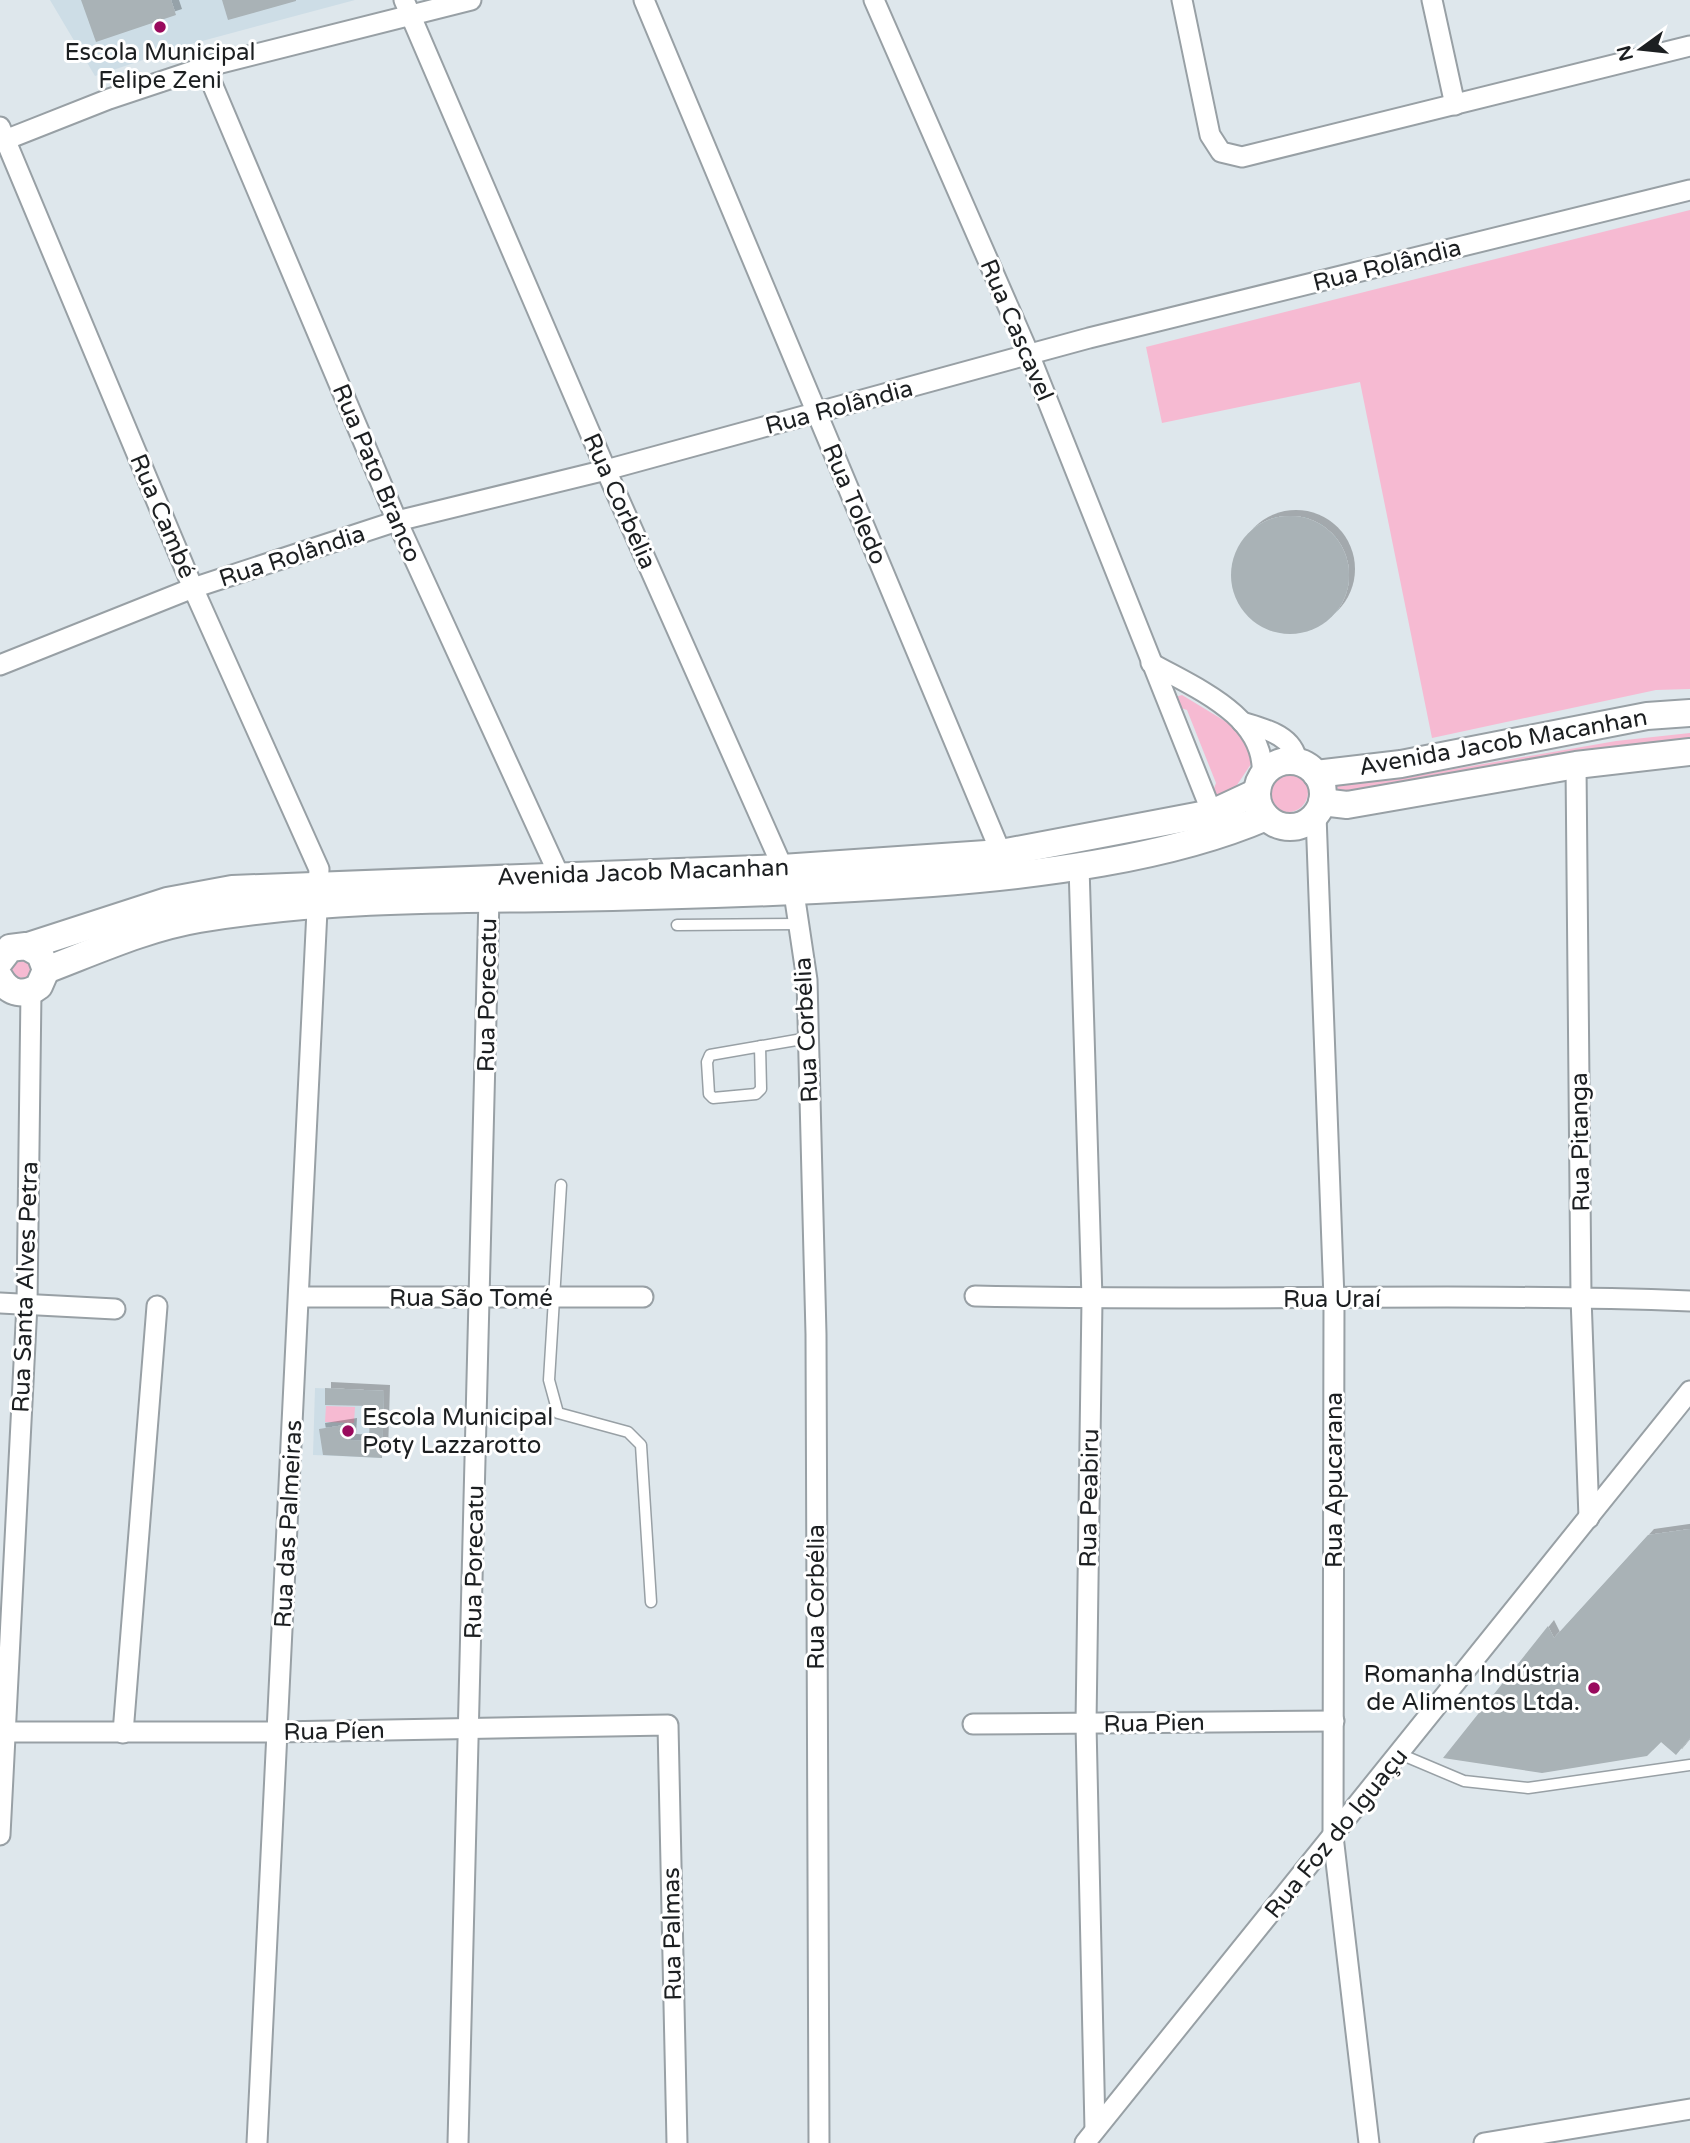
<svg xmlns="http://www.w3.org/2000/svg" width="1690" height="2143" viewBox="0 0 1690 2143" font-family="'Varela Round',sans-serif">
<defs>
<filter id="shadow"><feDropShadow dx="6" dy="-6" stdDeviation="0" flood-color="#0004"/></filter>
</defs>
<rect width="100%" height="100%" fill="#dee7ec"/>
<g fill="#cddde6">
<polygon points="50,0 355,0 191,44 95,76"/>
<polygon points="315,1388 384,1391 382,1458 313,1455"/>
</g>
<g fill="#f6bad2">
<polygon points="1690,210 1690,689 1656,690 1432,738 1360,382 1162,423 1146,347"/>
<polygon points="1182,695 1243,732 1253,761 1237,785 1217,796 1212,794 1216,783 1187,710 1172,705 1175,697"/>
<polygon points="1690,733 1690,739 1599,751 1341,799 1334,777 1385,781 1616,741"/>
<circle cx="1288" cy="792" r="20"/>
<circle cx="22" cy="968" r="10"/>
<polygon points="326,1406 355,1407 354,1423 325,1422"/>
</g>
<g fill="#a9b2b6" filter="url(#shadow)">
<polygon points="81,0 171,0 176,15 96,42"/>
<polygon points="222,0 296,0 296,1 228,20"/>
<circle cx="1290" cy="575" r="59"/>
<polygon points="325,1388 384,1391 382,1458 323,1455 319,1429 351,1424 350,1440 369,1441 370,1406 325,1405"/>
<polygon points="1690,1529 1690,1738 1676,1755 1661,1742 1647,1756 1542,1773 1443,1758 1548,1626 1554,1638 1648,1535"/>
</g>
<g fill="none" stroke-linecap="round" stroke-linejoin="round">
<g stroke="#98a0a5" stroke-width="13">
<g id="service">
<polyline points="677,925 799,924"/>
<polyline points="760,1046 761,1089 756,1094 713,1098 709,1094 707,1062 710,1055 808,1038"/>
<polyline points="561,1185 549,1380 558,1413 628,1432 641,1445 651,1602"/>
<polyline points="1400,1754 1464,1781 1528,1788 1690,1765"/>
</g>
</g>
<g stroke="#98a0a5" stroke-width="23">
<g id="minor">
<polyline points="404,0 606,470 794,893 807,980 816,1334 819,2143"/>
<polyline points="644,0 1001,853"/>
<polyline points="874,0 1029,354 1212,813"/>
<polyline points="1182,0 1210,135 1221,152 1242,157 1690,46"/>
<polyline points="1432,0 1455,105"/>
<polyline points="205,67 397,521 559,875"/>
<polyline points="0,127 193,588 319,869 257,2143"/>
<polyline points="0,142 109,99 205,67 471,0"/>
<path d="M1151,663C1195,688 1267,716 1262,776"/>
<polyline points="0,665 193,588 397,521 606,470 1089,338 1690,190"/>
<path d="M1242,722C1265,729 1293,735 1297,761"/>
<polyline points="1576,765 1581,1297 1589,1518"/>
<polyline points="1316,815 1334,1299 1333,1836 1369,2143"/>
<polyline points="1079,866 1092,1299 1086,1724 1095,2130"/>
<path d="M975,1296C1213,1302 1452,1292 1690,1301"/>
<polyline points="299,1297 643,1297"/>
<polyline points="0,1303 115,1309"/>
<polyline points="973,1724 1334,1721"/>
<polyline points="0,1732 277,1732 668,1725 677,2143"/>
<polyline points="123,1733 157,1306"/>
<polyline points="0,1835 27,1304 31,991"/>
<polyline points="458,2143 489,897"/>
<polyline points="1085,2143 1690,1391"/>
<polyline points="1484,2143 1690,2109"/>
</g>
</g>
<g stroke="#98a0a5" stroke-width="30">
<g id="secondary">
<circle cx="1290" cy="794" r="33"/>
<polyline points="1316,774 1401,764 1647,716 1690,713"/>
<polyline points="1322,802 1347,805 1576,765 1690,752"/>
<polyline points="28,946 167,901 232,889 782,868 1001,853 1212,813 1257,792"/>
<path d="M0,961L10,948L26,946L40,954L46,970L39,986C25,997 9,994 0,978"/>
<path d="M46,970C96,951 146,928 199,919C317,899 440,899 559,898C684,896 808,892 932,883C1037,875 1169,859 1266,817"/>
</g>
</g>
<use href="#service" stroke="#fff" stroke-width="10"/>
<use href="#minor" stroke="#fff" stroke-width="19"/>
<use href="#secondary" stroke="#fff" stroke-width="26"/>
</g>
<g fill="#990a5d" stroke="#fff" stroke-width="2.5">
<circle cx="160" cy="27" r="7"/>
<circle cx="348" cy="1431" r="7"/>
<circle cx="1594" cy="1688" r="7"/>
</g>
<g text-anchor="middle" stroke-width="6" stroke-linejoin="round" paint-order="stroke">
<g font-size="24" fill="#1c1f21" stroke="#fff">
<text x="160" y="60">Escola Municipal<tspan x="160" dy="28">Felipe Zeni</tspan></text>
<text x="362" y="1425" text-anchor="start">Escola Municipal<tspan x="362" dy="28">Poty Lazzarotto</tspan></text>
<text x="1580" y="1682" text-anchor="end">Romanha Indústria<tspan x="1580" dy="28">de Alimentos Ltda.</tspan></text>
</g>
<g font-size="24" fill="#1c1f21" stroke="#fff">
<text transform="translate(1387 265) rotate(-14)" y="8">Rua Rolândia</text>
<text transform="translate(1017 330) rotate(67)" y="8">Rua Cascavel</text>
<text transform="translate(839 407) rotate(-15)" y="8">Rua Rolândia</text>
<text transform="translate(377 473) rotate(67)" y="8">Rua Pato Branco</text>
<text transform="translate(620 501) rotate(66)" y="8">Rua Corbélia</text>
<text transform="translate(855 504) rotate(67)" y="8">Rua Toledo</text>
<text transform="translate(163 516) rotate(67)" y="8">Rua Cambé</text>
<text transform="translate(292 556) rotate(-18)" y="8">Rua Rolândia</text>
<text transform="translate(1503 742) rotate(-10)" y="8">Avenida Jacob Macanhan</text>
<text transform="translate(643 872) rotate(-2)" y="8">Avenida Jacob Macanhan</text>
<text transform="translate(487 995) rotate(-89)" y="8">Rua Porecatu</text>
<text transform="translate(806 1030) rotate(-93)" y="8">Rua Corbélia</text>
<text transform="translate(1580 1142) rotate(-91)" y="8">Rua Pitanga</text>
<text transform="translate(25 1287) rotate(-88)" y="8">Rua Santa Alves Petra</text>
<text x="471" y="1306">Rua São Tomé</text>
<text x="1332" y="1307">Rua Uraí</text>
<text transform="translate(1334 1480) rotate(-90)" y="8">Rua Apucarana</text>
<text transform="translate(1089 1498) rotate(-89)" y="8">Rua Peabiru</text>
<text transform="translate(288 1524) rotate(-87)" y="8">Rua das Palmeiras</text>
<text transform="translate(474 1562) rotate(-89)" y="8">Rua Porecatu</text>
<text transform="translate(816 1597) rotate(-90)" y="8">Rua Corbélia</text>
<text transform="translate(1154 1723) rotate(-1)" y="8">Rua Pien</text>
<text transform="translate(334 1731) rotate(-1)" y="8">Rua Píen</text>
<text transform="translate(1336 1833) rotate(-51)" y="8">Rua Foz do Iguaçu</text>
<text transform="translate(672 1934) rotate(-91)" y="8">Rua Palmas</text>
</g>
</g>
<g transform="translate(1641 49) rotate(255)" stroke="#ffffff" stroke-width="5" paint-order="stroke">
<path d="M0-5L12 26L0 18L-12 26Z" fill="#1c1f21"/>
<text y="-10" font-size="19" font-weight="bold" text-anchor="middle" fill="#1c1f21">N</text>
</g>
</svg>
